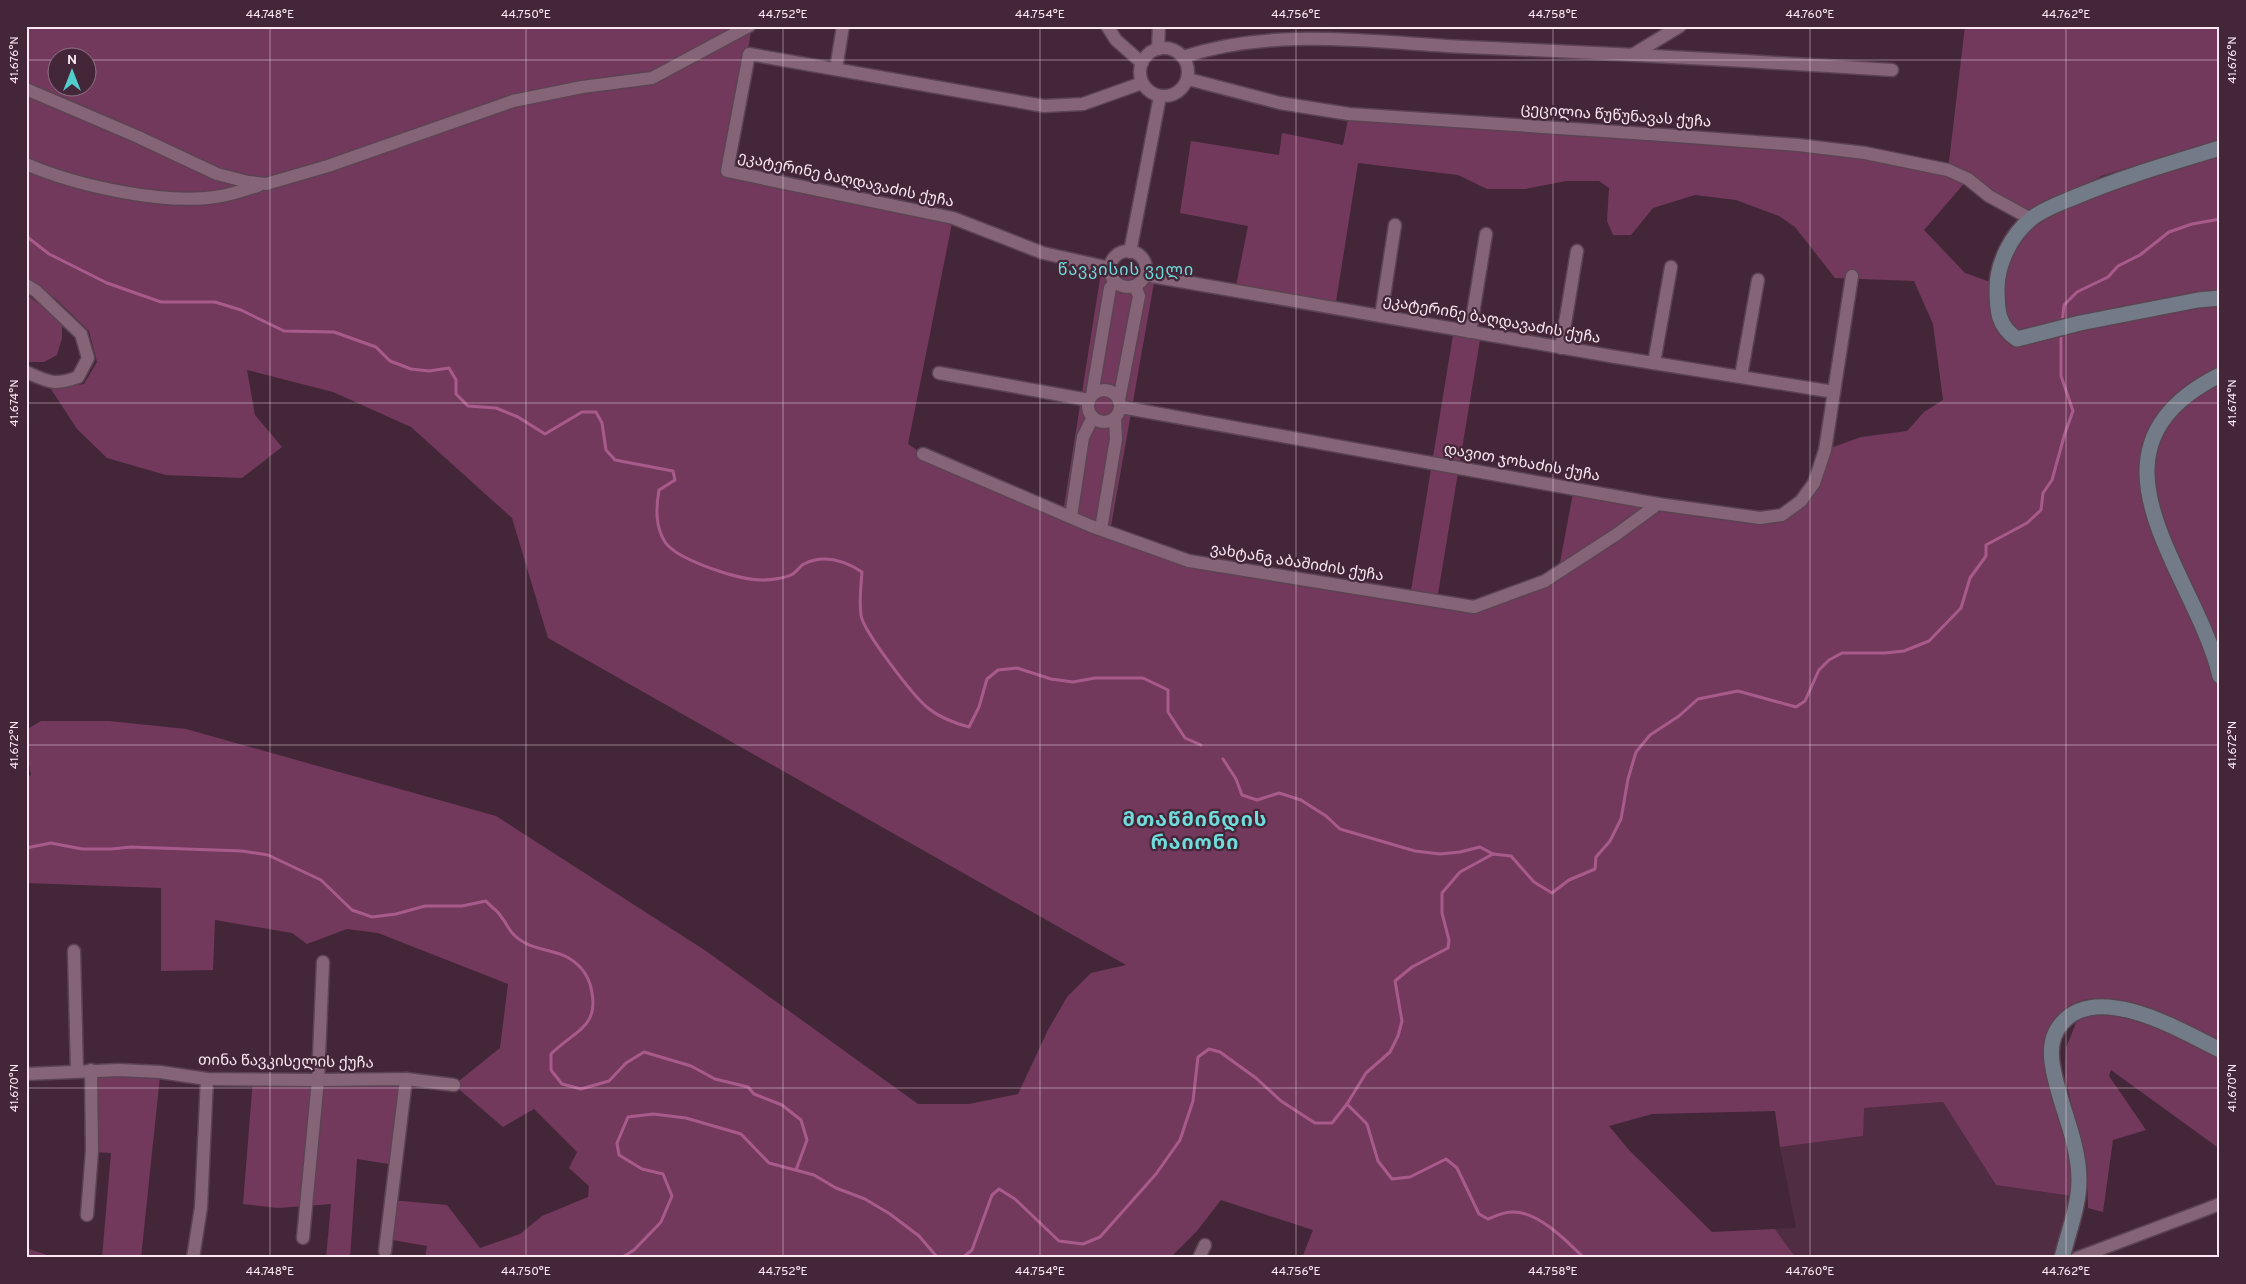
<svg xmlns="http://www.w3.org/2000/svg" width="2246" height="1284" viewBox="0 0 2246 1284" font-family="Overpass,'Noto Sans Georgian',sans-serif">
<rect width="100%" height="100%" fill="#432738"/>
<polygon fill="#502d42" points="1943,1102 1996,1185 2072,1196 2055,1258 1796,1258 1775,1229 1796,1228 1780,1147 1862,1136 1863,1108"/>
<g fill="#73395d" fill-rule="evenodd">
<path d="M26,26H752L727,171L953,218L908,444L923,454L1063,513L1102,266L1112,277L1145,275L1155,277L1110,532L1189,561L1410,597L1454,329L1481,334L1437,600L1474,607L1558,573L1574,488L1760,518L1801,501L1825,450L1861,437L1907,431L1924,412L1943,400L1933,324L1914,281L1835,278L1795,227L1779,216L1736,200L1695,195L1653,208L1631,235H1613L1607,221L1609,188L1599,181H1566L1525,189H1487L1458,175L1358,163L1335,308L1235,291L1248,226L1180,213L1191,141L1279,155L1282,133L1343,145L1349,114L1798,145L1948,170L1965,26H2220V677L2217,680L2220,703V1040C2179,1021 2090,970 2055,1019C2046,1032 2042,1046 2045,1062C2051,1093 2066,1123 2071,1154C2074,1167 2072,1183 2072,1196L1996,1185L1943,1102L1864,1108L1863,1136L1780,1147L1775,1111L1652,1114L1609,1126L1629,1150L1712,1232L1775,1229L1796,1258H1302L1313,1230L1221,1200L1197,1231L1170,1258H425L427,1246L387,1239L391,1200L447,1205L480,1248L520,1234L542,1216L588,1197L589,1186L569,1168L577,1152L534,1109L503,1127L454,1085L500,1048L508,984L378,933L347,929L307,944L292,933L215,920L213,970L161,971V888L26,883V778L31,775L26,751V730L41,721H109L186,729L496,816L706,951L918,1104H969L1018,1094L1048,1030L1067,997L1091,973L1126,965L548,638L512,518L411,427L333,392L247,370L255,415L282,447L242,478L166,475L107,458L77,429L51,389L84,384L97,362L89,331L56,299L26,280ZM58,58H88V88H58ZM2219,140L2054,205L2101,176ZM1968,179L2031,219L1996,284L1965,273L1924,230ZM2078,324L2060,338L2039,334Z"/>
<polygon points="26,294 62,322 62,338 57,355 44,362 26,362"/>
<path d="M2088,1014C2135,1014 2178,1037 2220,1057V1149L2111,1070L2109,1076L2146,1130L2113,1140L2103,1212L2088,1208L2087,1170L2065,1077L2066,1048L2076,1023Z"/>
<polygon points="93,1074 160,1076 141,1258 102,1258 111,1153 93,1152"/>
<polygon points="253,1079 406,1079 395,1165 357,1159 350,1258 326,1258 331,1204 278,1208 243,1204"/>
<polygon points="26,1248 50,1256 51,1258 26,1258"/>
</g>
<g fill="none" stroke-linecap="round" stroke-linejoin="round">
<g stroke="#a85b8b" stroke-width="3">
<path d="M26,236L49,254L107,283L161,302H215L241,310L284,331L334,332L376,347L390,361L411,369L429,371L449,368L456,380V394L468,406L496,408L518,417L545,434L582,412H596L602,423L606,450L615,460L673,471L675,480L659,490C656,508 655,526 665,542C677,560 741,581 763,580C771,580 786,578 793,574C797,571 800,566 804,564C824,554 845,561 862,572C861,586 859,601 861,615C863,631 914,697 928,708C940,718 954,723 969,727L979,707L987,679L998,670L1017,668L1051,679L1073,682L1095,678H1143L1168,690V712L1185,738L1201,745"/>
<polyline points="2062,324 2064,305 2077,292 2108,277 2118,266 2140,255 2169,232 2192,224 2220,219"/>
<polyline points="1223,759 1236,779 1242,795 1257,800 1279,793 1301,800 1326,816 1340,829 1415,851 1440,854 1460,852 1480,847 1493,854"/>
<path d="M26,848L51,843L82,849H111L131,847L242,851L268,855L321,880L352,910L372,917L396,914L425,906H462L486,901C490,906 497,910 500,915C510,928 509,934 525,943C538,950 552,950 565,956C577,962 586,972 590,984C602,1027 576,1029 551,1054V1070L562,1084L581,1089L609,1081L626,1063L644,1052L691,1066L715,1079L748,1087L754,1094L782,1105L801,1120L807,1140L796,1170"/>
<path d="M1347,1104L1367,1124L1378,1161L1392,1179L1410,1177L1446,1159L1457,1168L1479,1214L1488,1219C1495,1216 1504,1212 1511,1212C1537,1210 1567,1241 1584,1258"/>
<polyline points="621,1258 634,1250 661,1222 672,1196 663,1174 642,1169 619,1155 617,1143 628,1117 653,1114 686,1118 741,1134 769,1163 814,1175 836,1188 865,1199 890,1214 919,1236 938,1258"/>
<polyline points="962,1258 972,1250 992,1195 999,1189 1015,1199 1059,1241 1083,1244 1100,1237 1156,1174 1180,1140 1193,1101 1198,1057 1209,1049 1220,1052 1256,1078 1281,1101 1315,1123 1332,1123 1347,1104 1366,1073 1390,1052 1398,1036 1402,1021 1395,981 1412,967 1448,948 1449,940 1442,913 1442,893 1460,872 1493,854 1511,856 1534,882 1552,893 1569,880 1595,869 1596,857 1610,841 1621,819 1628,779 1636,752 1650,735 1679,716 1698,699 1738,691 1796,707 1805,701 1819,670 1829,660 1842,653 1885,653 1904,651 1929,641 1961,608 1970,578 1986,556 1986,545 2027,523 2041,510 2043,493 2052,480 2065,433 2073,411 2061,376 2061,332"/>
</g>
<g stroke="#5b4352" stroke-width="15">
<g id="street">
<polyline points="1107,26 1116,40 1142,63"/>
<circle cx="1164" cy="72" r="24"/>
<polyline points="1158,49 1159,26"/>
<polyline points="1634,54 1680,26"/>
<path d="M1183,57C1273,27 1371,42 1465,47C1607,53 1750,61 1892,70"/>
<polyline points="836,69 843,26"/>
<polyline points="1188,79 1280,103 1349,114 1663,135 1798,145 1865,153 1948,170 1968,179 1989,196 2031,219"/>
<polyline points="26,89 136,136 217,174 248,182 266,184 328,166 513,101 582,87 652,78 749,26"/>
<path d="M26,164C77,186 167,206 221,196C234,194 246,189 258,186"/>
<circle cx="1128" cy="269" r="18"/>
<polyline points="1130,252 1160,96"/>
<polyline points="1110,268 1043,253 953,218 727,171 749,54 1044,106 1083,104 1142,83"/>
<polyline points="1145,275 1616,357 1834,392"/>
<path d="M26,285L36,291L81,334L88,358L78,377C54,386 49,382 26,372"/>
<polyline points="1381,316 1395,225"/>
<polyline points="1470,332 1486,234"/>
<polyline points="1561,348 1577,251"/>
<polyline points="1654,363 1671,267"/>
<polyline points="939,373 1089,400"/>
<polyline points="1741,376 1758,280"/>
<circle cx="1104" cy="406" r="16"/>
<polyline points="1092,395 1110,288 1115,282"/>
<polyline points="1119,400 1139,296 1135,286"/>
<polyline points="1121,407 1658,504 1760,518 1782,515 1801,501 1814,483 1825,450 1852,276"/>
<polyline points="923,454 1091,526 1189,561 1474,607 1545,581 1617,534 1658,504"/>
<polyline points="1071,517 1083,437 1093,417"/>
<polyline points="1101,529 1116,439 1115,418"/>
<polyline points="74,951 77,1071"/>
<polyline points="26,1074 119,1070 160,1072 207,1079 318,1080 406,1079 454,1085"/>
<polyline points="87,1215 92,1151 91,1070"/>
<polyline points="303,1238 318,1080 323,962"/>
<polyline points="385,1251 406,1079"/>
<polyline points="193,1258 201,1207 207,1079"/>
<polyline points="1199,1258 1205,1245"/>
<polyline points="2077,1258 2220,1204"/>
</g>
</g>
<g stroke="#5b4352" stroke-width="18">
<g id="secondary">
<path d="M2220,148C2171,163 2122,177 2075,197C2061,203 2043,209 2031,219C2011,235 1997,264 1997,289C1997,311 1998,326 2017,339L2080,323L2198,300L2220,298"/>
<path d="M2220,375C2069,450 2195,571 2220,676"/>
<path d="M2062,1258C2068,1233 2079,1206 2079,1180C2079,1139 2057,1101 2052,1062C2050,1047 2052,1034 2062,1023C2098,981 2182,1031 2220,1050"/>
</g>
</g>
<use href="#street" stroke="#856477" stroke-width="12"/>
<use href="#secondary" stroke="#747b88" stroke-width="15"/>
</g>
<path fill="none" stroke="#fbe8f2" stroke-width="1" stroke-opacity="0.45" d="M270,26V1258M526,26V1258M783,26V1258M1040,26V1258M1296,26V1258M1553,26V1258M1810,26V1258M2066,26V1258M26,60H58M88,60H2220M26,403H2220M26,745H2220M26,1088H2220"/>
<g text-anchor="middle" stroke-width="4.5" stroke-linejoin="round" paint-order="stroke">
<g font-size="15" fill="#fbe8f2" stroke="#432738">
<text transform="translate(1616 115) rotate(4)" y="5">ცეცილია წუწუნავას ქუჩა</text>
<text transform="translate(846 179) rotate(12)" y="5">ეკატერინე ბაღდავაძის ქუჩა</text>
<text transform="translate(1492 319) rotate(10)" y="5">ეკატერინე ბაღდავაძის ქუჩა</text>
<text transform="translate(1522 462) rotate(10)" y="5">დავით ჯოხაძის ქუჩა</text>
<text transform="translate(1297 562) rotate(9)" y="5">ვახტანგ აბაშიძის ქუჩა</text>
<text transform="translate(286 1061) rotate(1)" y="5">თინა წავკისელის ქუჩა</text>
</g>
<g font-size="16" letter-spacing="1" fill="#70dddc" stroke="#432738">
<text x="1126" y="275">წავკისის ველი</text>
</g>
<g font-size="20" font-weight="bold" letter-spacing="1" fill="#70dddc" stroke="#432738">
<text x="1195" y="826">მთაწმინდის<tspan x="1195" dy="23">რაიონი</tspan></text>
</g>
</g>
<rect width="2246" height="1284" fill="none" stroke="#432738" stroke-width="55"/>
<g transform="translate(72 72)"><circle r="24" fill="#432738" stroke="#8d7482"/>
<path d="M0-4L9 19L0 12L-9 19Z" fill="#52cdcc"/>
<text y="-8" font-size="14" font-weight="bold" text-anchor="middle" fill="#fbe8f2">N</text>
</g>
<rect x="28" y="28" width="2190" height="1228" fill="none" stroke="#fbe8f2" stroke-width="2"/>
<g font-size="12" text-anchor="middle" fill="#fbe8f2">
<text x="270" y="18">44.748°E</text>
<text x="526" y="18">44.750°E</text>
<text x="783" y="18">44.752°E</text>
<text x="1040" y="18">44.754°E</text>
<text x="1296" y="18">44.756°E</text>
<text x="1553" y="18">44.758°E</text>
<text x="1810" y="18">44.760°E</text>
<text x="2066" y="18">44.762°E</text>
<text transform="translate(14 60) rotate(-90)" y="4">41.676°N</text>
<text transform="translate(2232 60) rotate(-90)" y="4">41.676°N</text>
<text transform="translate(14 403) rotate(-90)" y="4">41.674°N</text>
<text transform="translate(2232 403) rotate(-90)" y="4">41.674°N</text>
<text transform="translate(14 745) rotate(-90)" y="4">41.672°N</text>
<text transform="translate(2232 745) rotate(-90)" y="4">41.672°N</text>
<text transform="translate(14 1088) rotate(-90)" y="4">41.670°N</text>
<text transform="translate(2232 1088) rotate(-90)" y="4">41.670°N</text>
<text x="270" y="1275">44.748°E</text>
<text x="526" y="1275">44.750°E</text>
<text x="783" y="1275">44.752°E</text>
<text x="1040" y="1275">44.754°E</text>
<text x="1296" y="1275">44.756°E</text>
<text x="1553" y="1275">44.758°E</text>
<text x="1810" y="1275">44.760°E</text>
<text x="2066" y="1275">44.762°E</text>
</g>
</svg>
